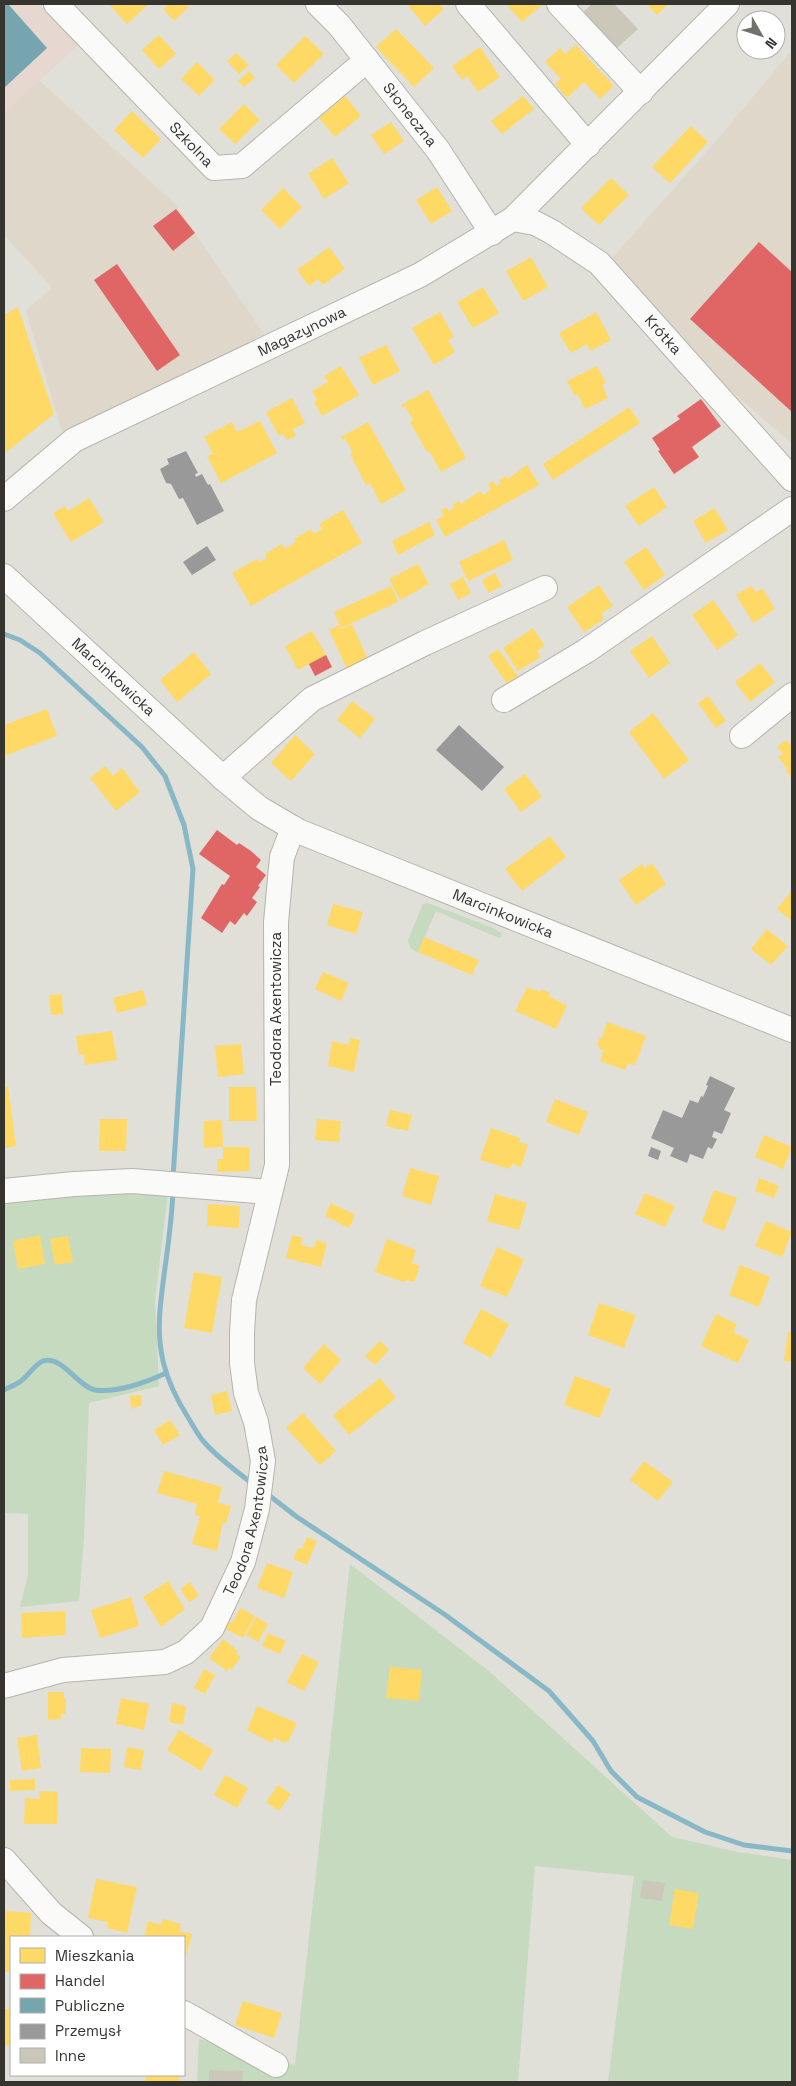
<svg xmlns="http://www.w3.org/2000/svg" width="796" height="2086" viewBox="0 0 796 2086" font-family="'Space Grotesk',sans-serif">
<rect width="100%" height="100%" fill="#e0dfd8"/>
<g fill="#dfd7c9">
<polygon points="792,50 792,444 728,388 659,314 608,263 722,134"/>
<polygon points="39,80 175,204 264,334 64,439 26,311 52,287 4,235 4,113"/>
</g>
<polygon fill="#e6d7d0" points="4,4 39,4 79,44 4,113"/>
<g fill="#c5dabe">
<path d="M428,903L493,928L501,933L502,936L499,938L436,911L418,952C412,951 409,946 408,940L423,904Z"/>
<polygon points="168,1192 155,1301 159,1386 89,1403 84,1536 79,1601 20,1607 28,1575 28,1514 4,1513 4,1195"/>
<polygon points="350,1564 490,1672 672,1837 738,1852 792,1860 792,2082 608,2082 634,1876 535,1866 518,2082 197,2082 199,2039 295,2065"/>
</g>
<g fill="#ffd966">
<polygon points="109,4 149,4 127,24"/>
<polygon points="169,4 186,4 189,7 174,21 163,9"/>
<polygon points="407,4 439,4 444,9 425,26"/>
<polygon points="506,4 541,4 542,5 522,22"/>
<polygon points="646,4 668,4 657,15"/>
<polygon points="396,29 434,68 414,87 376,47"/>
<polygon points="159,35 176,54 159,69 142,50"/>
<polygon points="305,36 324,54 294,83 276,65"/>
<polygon points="576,45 614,86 600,99 584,82 567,98 555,84 561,79 545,62 560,48 565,54"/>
<polygon points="480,47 500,77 478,92 467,76 462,80 452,66"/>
<polygon points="236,53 249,65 239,74 227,61"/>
<polygon points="197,62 215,80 199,96 181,79"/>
<polygon points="249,71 255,78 244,87 238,81"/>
<polygon points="345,96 361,116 335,137 319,118"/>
<polygon points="523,96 534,109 502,134 491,121"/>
<polygon points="244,104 260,120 235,144 219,129"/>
<polygon points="132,111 161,139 143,158 114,130"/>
<polygon points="391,122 404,141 384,154 371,135"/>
<polygon points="691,126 708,142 670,183 652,167"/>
<polygon points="332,158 349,183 324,199 308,174"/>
<polygon points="611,178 629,195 599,225 581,208"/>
<polygon points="437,187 452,211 431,224 416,200"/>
<polygon points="283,188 302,207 280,229 261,210"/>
<polygon points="329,247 345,269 323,285 318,279 309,286 297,270"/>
<polygon points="531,257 548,287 523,301 506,271"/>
<polygon points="483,287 499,313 473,328 457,302"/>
<polygon points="18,307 54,414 4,454 4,315"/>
<polygon points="440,312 454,337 448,340 455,352 434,365 412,328"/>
<polygon points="596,312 611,340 590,351 587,344 571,353 559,333"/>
<polygon points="386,345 400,371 373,385 359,358"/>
<polygon points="341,366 359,395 322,416 314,402 317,400 312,391 328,382 324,376"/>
<polygon points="597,366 606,383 602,385 608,398 585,409 578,395 575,396 567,381"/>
<polygon points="428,390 466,458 441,472 429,451 427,452 410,422 413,420 405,406 403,408 401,405"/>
<polygon points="292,398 305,423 293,429 296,436 287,440 283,434 279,436 266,412"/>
<polygon points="629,407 640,423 553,480 543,464"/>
<polygon points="260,421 277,453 221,483 207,456 213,454 204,437 232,422 237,432"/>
<polygon points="368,422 406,490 381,504 370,483 366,485 350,454 353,453 345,438 343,440 341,437"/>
<polygon points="527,465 539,485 445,537 436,520 444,516 441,510 446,507 448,511 454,508 452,505 459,501 461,504 480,491 483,495 491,490 488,484 493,481 496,486 501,483 499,480 506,476 508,479"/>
<polygon points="654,487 667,507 639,526 625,506"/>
<polygon points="89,498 104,522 71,542 53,513 65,506 68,511"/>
<polygon points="714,508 728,530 706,543 693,521"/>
<polygon points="343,510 362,543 251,606 232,573 257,559 259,562 267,558 265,554 282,544 285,549 296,542 294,539 311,529 314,534 322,529 319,524"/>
<polygon points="429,522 435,535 398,555 392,541"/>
<polygon points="504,540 513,560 468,581 459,562"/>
<polygon points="646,547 665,575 644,590 624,562"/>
<polygon points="418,564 429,584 400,600 389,579"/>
<polygon points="495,573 502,586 488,593 482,580"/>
<polygon points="463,577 471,593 458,600 450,584"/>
<polygon points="599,585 613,606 601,614 604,619 584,632 567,607"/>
<polygon points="391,586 398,602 341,628 334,612"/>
<polygon points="751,586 756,592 762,588 775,609 753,623 736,595"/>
<polygon points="713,600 738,635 717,650 692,615"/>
<polygon points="352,624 368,660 348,671 329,630 339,625 341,629"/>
<polygon points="533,628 545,646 537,651 541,657 518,671 503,648"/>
<polygon points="312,631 326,655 298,670 285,646"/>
<polygon points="652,636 670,663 649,678 630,651"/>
<polygon points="498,649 521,680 510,688 488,656"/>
<polygon points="194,652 211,674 177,702 160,680"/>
<polygon points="760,663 775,682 750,702 735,682"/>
<polygon points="708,696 726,721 716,728 698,703"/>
<polygon points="352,701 375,719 360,738 337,720"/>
<polygon points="47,709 57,736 4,756 4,725"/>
<polygon points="653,713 689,760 664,779 629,732"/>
<polygon points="295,735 315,754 291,781 271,763"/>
<polygon points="786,740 790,745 792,744 792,778 786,771 788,770 778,757 783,754 777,747"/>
<polygon points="105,766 113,776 122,768 140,792 116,811 90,778"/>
<polygon points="525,774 542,797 521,812 504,789"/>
<polygon points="550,836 566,857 522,891 505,869"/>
<polygon points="652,863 666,884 636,905 619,880 642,864 645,868"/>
<polygon points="792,890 792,921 777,909"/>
<polygon points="333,904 363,912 356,934 327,925"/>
<polygon points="767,929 788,946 771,965 751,949"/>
<polygon points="424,937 479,960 472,975 418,952"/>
<polygon points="323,972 349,983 341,1001 315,989"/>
<polygon points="527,987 540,992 541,989 550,993 549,996 567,1006 556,1029 515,1011"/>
<polygon points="143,990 147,1005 117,1013 113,998"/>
<polygon points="62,994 63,1014 51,1015 49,995"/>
<polygon points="607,1022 646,1036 635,1065 628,1063 625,1070 600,1061 604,1050 598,1048 599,1045 597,1045 600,1037 602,1038"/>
<polygon points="112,1031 117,1060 85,1065 84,1054 79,1055 76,1036"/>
<polygon points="350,1038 360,1040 354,1072 328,1066 332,1041 349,1045"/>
<polygon points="241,1044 244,1074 218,1077 215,1046"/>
<polygon points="8,1086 16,1146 4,1148 4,1087"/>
<polygon points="229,1087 256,1087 257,1121 229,1121"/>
<polygon points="555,1099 588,1112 579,1135 546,1122"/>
<polygon points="390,1110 412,1115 408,1131 386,1126"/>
<polygon points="100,1119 127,1119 126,1151 99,1151"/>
<polygon points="317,1119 341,1121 339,1142 315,1140"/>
<polygon points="222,1120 223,1147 204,1148 204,1121"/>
<polygon points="491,1128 520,1138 519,1142 528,1145 521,1167 512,1164 510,1169 480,1160"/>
<polygon points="764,1135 792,1147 783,1169 755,1157"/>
<polygon points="223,1147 249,1147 250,1171 218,1172 217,1159 223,1159"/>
<polygon points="410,1168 439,1176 431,1205 402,1196"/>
<polygon points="759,1178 779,1186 774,1198 755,1191"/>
<polygon points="714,1190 737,1198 724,1231 702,1222"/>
<polygon points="645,1193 675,1206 665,1227 635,1214"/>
<polygon points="495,1194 527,1203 519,1230 487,1221"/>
<polygon points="331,1203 355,1215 349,1228 325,1216"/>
<polygon points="208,1204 240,1206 239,1228 207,1226"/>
<polygon points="766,1221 792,1232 782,1257 755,1246"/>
<polygon points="40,1235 45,1264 18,1269 13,1241"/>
<polygon points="292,1235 303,1238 301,1245 314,1248 316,1240 327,1243 321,1267 286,1258"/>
<polygon points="68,1236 73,1262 55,1265 50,1239"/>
<polygon points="387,1239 416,1250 412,1263 420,1266 414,1282 406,1280 404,1282 375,1272"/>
<polygon points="497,1247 524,1259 507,1297 480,1286"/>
<polygon points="740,1265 770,1277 759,1307 729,1295"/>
<polygon points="194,1272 222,1277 212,1333 184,1328"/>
<polygon points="599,1303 636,1315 624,1348 588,1335"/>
<polygon points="481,1309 509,1324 491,1358 463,1343"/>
<polygon points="716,1314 737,1324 733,1332 749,1340 738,1363 701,1346"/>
<polygon points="788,1332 792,1333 792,1362 784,1361"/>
<polygon points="380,1341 389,1350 375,1365 365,1356"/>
<polygon points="324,1344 341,1360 320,1384 303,1368"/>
<polygon points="575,1376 611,1389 600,1418 564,1405"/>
<polygon points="380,1378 396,1398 349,1435 333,1415"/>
<polygon points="227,1391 232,1411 215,1415 211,1395"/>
<polygon points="141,1395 142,1405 131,1409 130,1396"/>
<polygon points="303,1413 336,1451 320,1465 286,1428"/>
<polygon points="170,1420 180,1435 163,1445 154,1430"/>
<polygon points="644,1461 673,1482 658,1501 630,1480"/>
<polygon points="164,1471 222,1487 218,1503 231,1506 226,1524 223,1522 217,1551 192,1544 200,1516 195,1515 197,1504 157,1493"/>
<polygon points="307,1537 317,1541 307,1565 293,1559 298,1548 302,1549"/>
<polygon points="267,1563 293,1572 284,1598 257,1588"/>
<polygon points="168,1581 185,1609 161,1627 143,1597"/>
<polygon points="190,1582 199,1596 189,1602 180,1589"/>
<polygon points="131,1597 139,1626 100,1638 91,1610"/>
<polygon points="240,1608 255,1616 243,1638 224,1628 228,1621 232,1623"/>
<polygon points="65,1611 66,1635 22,1638 21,1613"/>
<polygon points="256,1617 268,1624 258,1642 246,1635"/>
<polygon points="268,1633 286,1641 280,1654 262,1646"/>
<polygon points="223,1639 238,1651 236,1654 241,1657 231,1670 229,1668 227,1671 209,1658"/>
<polygon points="302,1654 319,1662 304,1691 287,1682"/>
<polygon points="390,1667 422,1670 419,1701 386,1698"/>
<polygon points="204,1669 215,1675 205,1694 194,1688"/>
<polygon points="48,1692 64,1692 64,1698 66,1698 66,1714 61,1714 61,1719 48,1720"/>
<polygon points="121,1698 149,1704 144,1730 116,1724"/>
<polygon points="172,1703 186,1706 183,1725 169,1722"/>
<polygon points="257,1706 297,1723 288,1742 286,1741 285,1743 274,1738 272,1743 247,1730"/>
<polygon points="179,1730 213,1750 201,1771 167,1750"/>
<polygon points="37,1735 41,1768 22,1771 17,1738"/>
<polygon points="127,1747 144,1750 141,1770 124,1767"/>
<polygon points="81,1748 111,1749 110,1773 80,1772"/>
<polygon points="225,1775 248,1788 237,1808 214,1795"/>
<polygon points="35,1779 35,1790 10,1791 10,1780"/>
<polygon points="278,1785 291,1794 279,1811 266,1802"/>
<polygon points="39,1791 58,1792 57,1824 24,1824 25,1798 40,1799"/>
<polygon points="96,1879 137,1887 127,1933 107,1928 108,1922 88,1918"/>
<polygon points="675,1889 699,1893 693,1929 669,1925"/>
<polygon points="6,1911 31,1913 30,1937 11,1937 11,1972 4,1972"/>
<polygon points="163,1919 181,1924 179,1931 192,1934 184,1963 184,1937 144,1937 148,1921 161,1925"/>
<polygon points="243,2001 282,2013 274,2038 235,2025"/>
<polygon points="4,2009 11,2009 11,2045 4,2046"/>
<polygon points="146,2075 179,2075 179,2082 145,2082"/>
</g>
<g fill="#e06666">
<polygon points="176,209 195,233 173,251 153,226"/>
<polygon points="759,242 792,272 792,412 690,319"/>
<polygon points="117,264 180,355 157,371 94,280"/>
<polygon points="701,399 721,426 692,447 699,457 674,474 658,451 660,450 652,438 680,419 677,416"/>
<polygon points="326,655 332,667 315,676 309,664"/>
<polygon points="217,830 237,845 239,843 251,851 261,860 256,867 266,875 258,886 260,887 252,898 257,902 247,916 244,913 235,925 230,921 222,933 201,918 222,884 224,885 230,876 199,854"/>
</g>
<polygon fill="#76a5af" points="4,4 8,4 47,48 4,88"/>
<g fill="#999">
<polygon points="186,451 198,473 195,474 196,477 202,474 208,485 210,484 224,511 197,525 183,498 179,499 171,484 166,483 160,469 169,464 167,459"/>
<polygon points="207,546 216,560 192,575 183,562"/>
<polygon points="459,725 504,767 482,791 436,750"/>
<polygon points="710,1076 735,1088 724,1110 731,1113 722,1134 714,1131 712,1137 717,1139 712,1149 708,1147 703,1159 690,1154 687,1163 670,1156 674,1148 651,1138 663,1110 682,1118 690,1100 698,1103 701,1096 703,1097 708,1086 706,1085"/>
<polygon points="651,1147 661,1151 658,1160 648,1156"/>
</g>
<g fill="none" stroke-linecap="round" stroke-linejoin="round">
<g stroke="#88b8c7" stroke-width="5">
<polyline points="4,634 20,640 40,653 142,747 165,776 184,825 193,869 173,1178"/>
<path d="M173,1189C172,1227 165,1262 161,1300C155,1347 164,1380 189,1419C194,1427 198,1435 204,1442C218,1458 236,1471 253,1484"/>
<path d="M4,1390C9,1387 16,1385 21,1381C28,1376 35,1364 43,1361C62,1355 78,1387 95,1390C117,1393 147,1382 166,1373"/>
<polyline points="266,1493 297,1517 444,1614 549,1691 593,1741 611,1771 637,1797 705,1832 744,1845 792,1851"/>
</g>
</g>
<g fill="#cbc8b9">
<polygon points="592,4 614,4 638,29 617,48 583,12"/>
<polygon points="643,1880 665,1883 662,1901 640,1898"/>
<polygon points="209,2070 243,2071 242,2082 209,2082"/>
</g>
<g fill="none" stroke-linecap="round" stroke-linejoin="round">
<g stroke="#b5b4ae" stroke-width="26">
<g id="minor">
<path id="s1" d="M56,4L214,168L242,166L367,60"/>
<path id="s2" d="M318,4L339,25L438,150L492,233"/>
<polyline points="468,4 588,145"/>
<polyline points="559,4 641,92"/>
<path id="s3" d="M513,219L535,223L552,232L599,263L792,479"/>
<path id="s4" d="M4,499L74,440L420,275L513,219L727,4"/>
<path id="s5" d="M4,576L223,778L259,808L298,831L792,1030"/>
<polyline points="504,700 586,651 792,509"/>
<polyline points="742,736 792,695"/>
<polyline points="223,778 312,699 425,643 545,588"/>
<polyline points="4,1191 74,1184 132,1181 270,1192"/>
<path id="s6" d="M4,1686L63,1670L165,1662L186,1652L212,1628L243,1562L257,1509L263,1461L256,1422L246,1393L242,1363V1333L244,1300L277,1165L276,922L282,857L293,828"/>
<polyline points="4,1860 51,1913 81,1937"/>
<polyline points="184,2013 276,2065"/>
</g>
</g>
<use href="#minor" stroke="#fafaf9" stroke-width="24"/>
</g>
<g text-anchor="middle" stroke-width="5" stroke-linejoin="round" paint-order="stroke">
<g font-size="15" fill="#35342f" stroke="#fff">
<text dy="5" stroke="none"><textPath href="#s2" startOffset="144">Słoneczna</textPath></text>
<text dy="5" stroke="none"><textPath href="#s1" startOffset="195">Szkolna</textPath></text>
<text dy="5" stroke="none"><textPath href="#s4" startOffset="344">Magazynowa</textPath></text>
<text dy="5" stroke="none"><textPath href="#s3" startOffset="194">Krótka</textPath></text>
<text dy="5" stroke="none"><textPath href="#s5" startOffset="149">Marcinkowicka</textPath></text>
<text dy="5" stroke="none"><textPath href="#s5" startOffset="611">Marcinkowicka</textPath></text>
<text transform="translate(276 1009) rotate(-90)" y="5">Teodora Axentowicza</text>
<text dy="5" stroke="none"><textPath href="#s6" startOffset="336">Teodora Axentowicza</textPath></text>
</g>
</g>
<rect width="796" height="2086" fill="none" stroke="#35342f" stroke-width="10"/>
<rect x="10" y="1936" width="175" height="140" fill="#ffffff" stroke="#aeaeac"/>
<rect x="20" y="1948" width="25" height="15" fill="#ffd966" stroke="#aeaeac"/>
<text x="55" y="1961" font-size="15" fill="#35342f">Mieszkania</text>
<rect x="20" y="1974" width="25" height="15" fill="#e06666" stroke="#aeaeac"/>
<text x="55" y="1986" font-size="15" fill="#35342f">Handel</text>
<rect x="20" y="1998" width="25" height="15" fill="#76a5af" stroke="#aeaeac"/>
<text x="55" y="2011" font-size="15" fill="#35342f">Publiczne</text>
<rect x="20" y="2024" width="25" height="15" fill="#999999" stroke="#aeaeac"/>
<text x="55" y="2036" font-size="15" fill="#35342f">Przemysł</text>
<rect x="20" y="2048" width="25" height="15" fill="#cbc8b9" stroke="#aeaeac"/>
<text x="55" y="2061" font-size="15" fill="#35342f">Inne</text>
<g transform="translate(761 35) rotate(129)"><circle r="24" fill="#ffffff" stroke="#aeaeac"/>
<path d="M0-4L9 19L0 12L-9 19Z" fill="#71706a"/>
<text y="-8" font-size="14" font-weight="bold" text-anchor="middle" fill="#35342f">N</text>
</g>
</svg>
